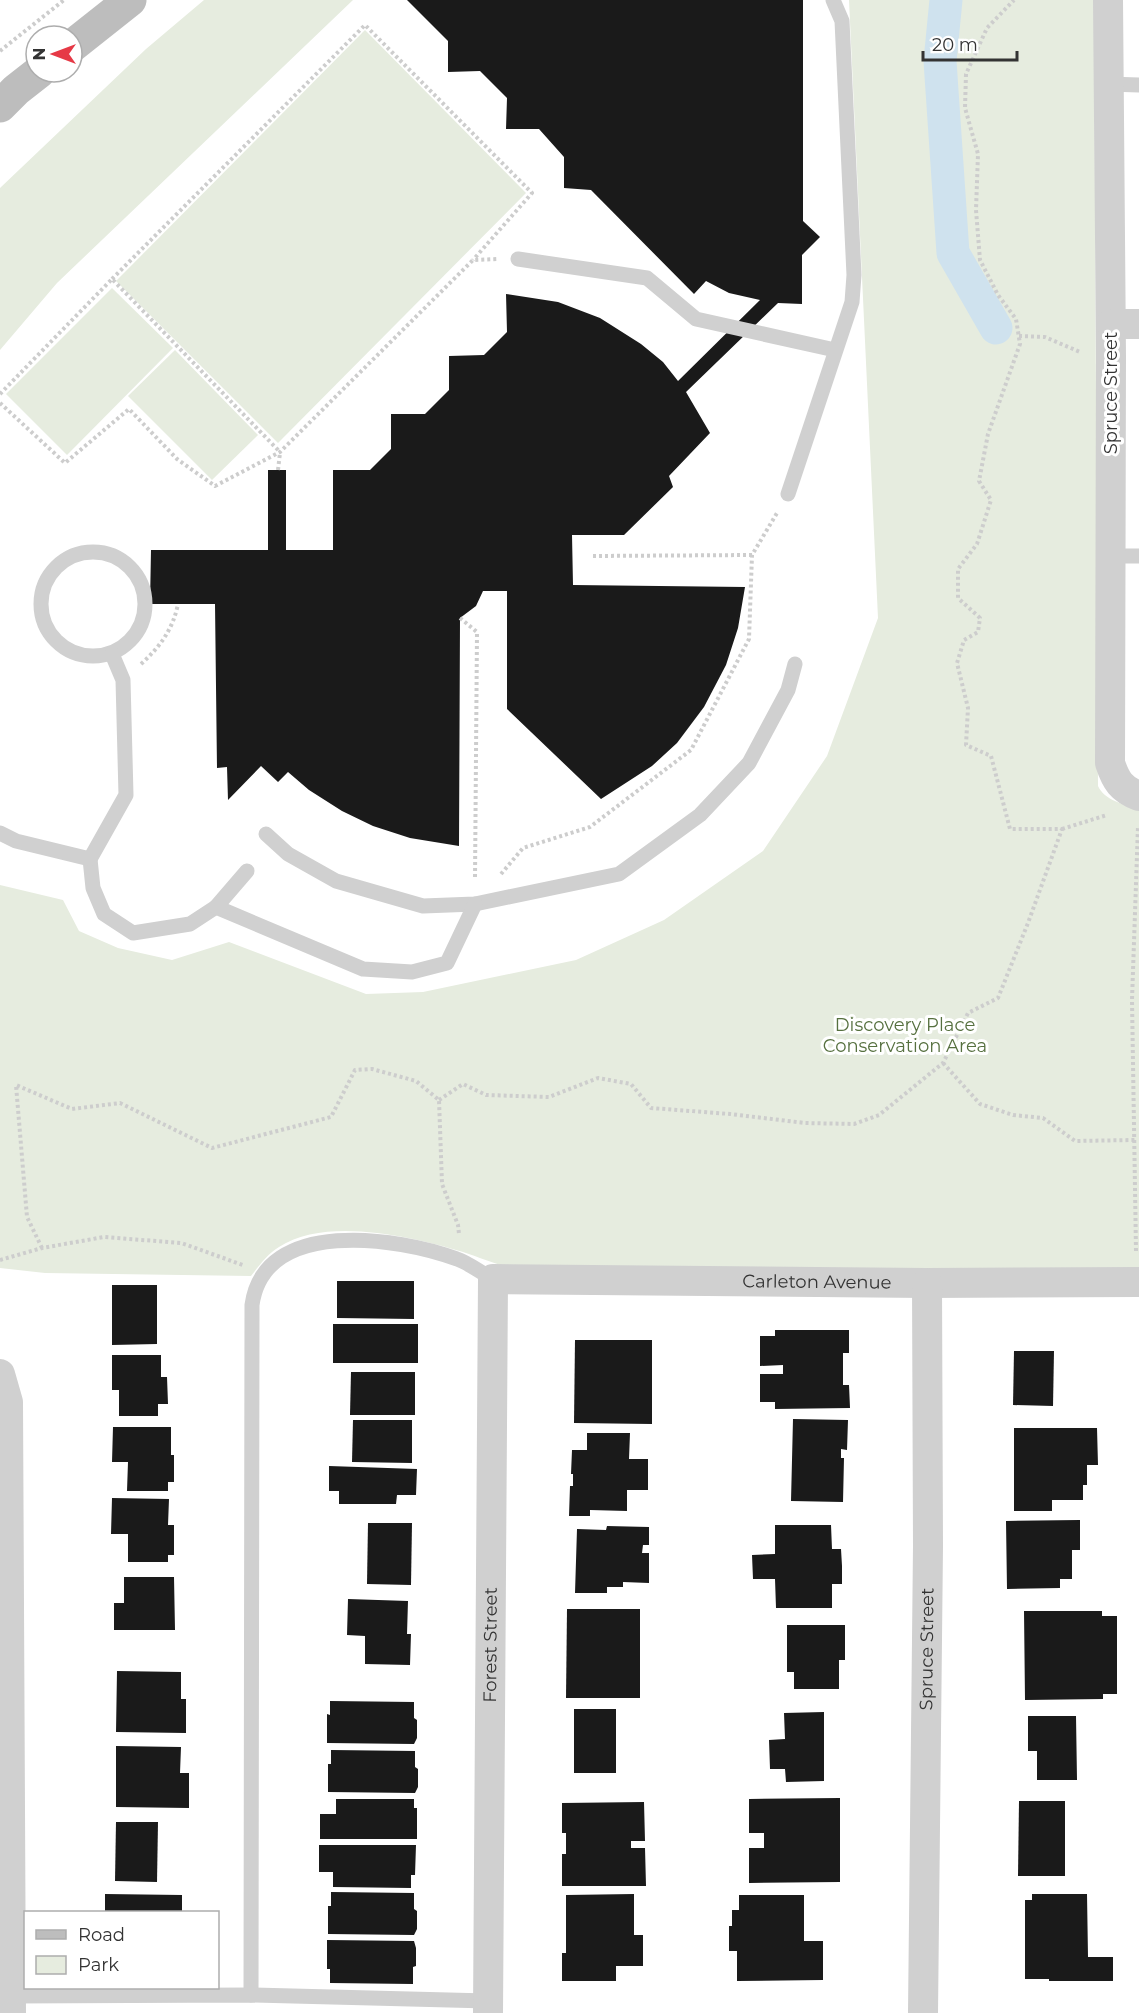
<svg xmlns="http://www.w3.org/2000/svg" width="1139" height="2013" viewBox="0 0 1139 2013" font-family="Montserrat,sans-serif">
<rect width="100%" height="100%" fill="#fff"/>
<g fill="#e6ecdf">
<polygon points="204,0 353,0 57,283 0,350 0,188 146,49"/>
<path d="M849,0H1094L1098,786C1104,800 1125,805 1139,809V1268L520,1269C500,1267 482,1258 463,1252C413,1237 327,1216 279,1247C267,1254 259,1266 251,1276L45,1273L0,1268V885L63,900L79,931L118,948L172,960L229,942L366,994L423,992L576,960L664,920L763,851L827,756L878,618Z"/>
<polygon points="365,30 526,193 278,443 116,281"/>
<polygon points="112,288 173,348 67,455 6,394"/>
<polygon points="175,350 258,435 212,480 128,396"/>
</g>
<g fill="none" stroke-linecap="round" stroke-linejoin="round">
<polyline stroke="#cfe2ee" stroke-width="33" points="946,0 940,61 953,253 996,328"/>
</g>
<g fill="#1a1a1a">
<polygon points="407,0 803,0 803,221 820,237 802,255 802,304 778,303 686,392 710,433 669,476 673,487 624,535 572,535 573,585 745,587 738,628 726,665 704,707 677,743 652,766 601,799 507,709 507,591 483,591 476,606 460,618 459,846 410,838 373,826 342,811 309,790 288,772 278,782 261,766 228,800 227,767 217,768 215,604 150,604 151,550 268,550 268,470 286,470 286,550 333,550 333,470 370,470 391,449 391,414 425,414 449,390 449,356 484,355 507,332 506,294 558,302 600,318 641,344 663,362 678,381 760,300 729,293 706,281 694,294 591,190 564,188 564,157 539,129 506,129 507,98 480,71 448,72 448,41"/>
<polygon points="337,1281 414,1281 414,1319 337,1318"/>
<polygon points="112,1285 157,1285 157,1344 112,1345"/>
<rect x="333" y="1324" width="85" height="39"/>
<polygon points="775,1330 849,1330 849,1353 843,1353 843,1385 849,1385 850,1408 775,1409 775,1402 760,1402 760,1374 783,1374 783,1365 760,1366 760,1336 775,1336"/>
<polygon points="575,1340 652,1340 652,1424 574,1423"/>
<polygon points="1014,1351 1054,1351 1053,1406 1013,1405"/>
<polygon points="112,1355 161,1355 161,1377 167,1377 168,1404 158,1404 158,1416 119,1416 119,1390 112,1390"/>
<polygon points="351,1372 415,1372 415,1415 350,1415"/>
<polygon points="793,1419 848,1420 847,1450 841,1449 841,1458 844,1458 843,1502 791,1501"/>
<polygon points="353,1420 412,1420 412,1463 352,1462"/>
<polygon points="113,1427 171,1427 171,1455 174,1455 174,1482 168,1482 168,1491 127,1491 128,1462 112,1462"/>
<polygon points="1014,1428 1097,1428 1098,1465 1087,1465 1087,1485 1083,1485 1083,1500 1052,1500 1052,1511 1014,1511"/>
<polygon points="587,1433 630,1433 629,1459 648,1459 648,1490 627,1490 627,1511 590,1510 590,1516 569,1516 570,1486 573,1486 573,1474 571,1474 572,1450 587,1450"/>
<polygon points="329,1466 417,1469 416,1495 397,1495 396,1504 339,1504 339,1491 329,1491"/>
<polygon points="112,1498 169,1499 168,1525 174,1525 174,1555 168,1555 168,1562 128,1562 128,1534 111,1534"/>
<polygon points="1080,1520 1080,1550 1072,1550 1072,1579 1060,1579 1060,1588 1007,1589 1006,1521"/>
<polygon points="368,1523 412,1523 411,1585 367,1584"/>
<polygon points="775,1525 831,1525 832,1549 841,1549 842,1566 842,1584 832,1584 832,1608 776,1608 775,1579 753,1579 752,1555 775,1554"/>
<polygon points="607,1526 649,1527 649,1545 643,1545 642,1553 649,1553 649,1583 623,1582 623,1587 607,1587 607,1593 575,1593 577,1529 606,1530"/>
<polygon points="124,1577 174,1577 175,1630 114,1630 114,1603 124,1603"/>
<polygon points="348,1599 408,1601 407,1634 411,1634 410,1665 365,1664 365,1636 347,1635"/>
<polygon points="567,1609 640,1609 640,1698 566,1698"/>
<polygon points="1024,1611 1102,1611 1102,1616 1117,1616 1117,1694 1103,1694 1103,1699 1025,1700"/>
<polygon points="787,1625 845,1625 845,1660 839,1660 839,1689 794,1689 794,1672 787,1672"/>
<polygon points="117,1671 181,1672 181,1699 186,1699 186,1733 116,1732"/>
<polygon points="330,1701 414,1702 414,1718 417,1720 417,1738 414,1744 327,1743 327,1714 330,1715"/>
<rect x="574" y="1709" width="42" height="64"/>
<polygon points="824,1712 824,1781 786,1782 785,1769 770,1769 769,1740 785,1739 784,1713"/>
<polygon points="1028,1716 1076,1716 1077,1780 1037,1780 1037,1751 1028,1751"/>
<polygon points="116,1746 181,1747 180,1773 189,1773 189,1808 116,1807"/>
<polygon points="331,1750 415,1751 415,1767 418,1769 418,1787 415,1793 328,1792 328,1764 331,1764"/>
<polygon points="840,1798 840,1882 749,1883 749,1848 764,1848 764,1833 749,1833 749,1799"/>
<polygon points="336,1799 414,1799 414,1808 417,1808 417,1839 320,1839 320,1814 336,1814"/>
<polygon points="1019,1801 1065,1801 1065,1876 1018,1876"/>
<polygon points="644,1802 645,1841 631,1841 631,1848 645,1848 646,1886 562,1886 562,1854 566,1854 566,1833 562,1833 562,1803"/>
<polygon points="116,1822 158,1822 157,1882 115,1881"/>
<polygon points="319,1845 416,1845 415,1875 411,1875 411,1888 333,1887 333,1872 319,1872"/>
<polygon points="331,1892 414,1893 414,1909 417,1911 417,1929 414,1935 328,1934 328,1906 331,1906"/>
<polygon points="105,1894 182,1895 182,1912 105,1912"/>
<polygon points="634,1894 634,1935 643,1935 643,1966 616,1966 616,1981 562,1981 562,1953 566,1953 566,1895"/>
<polygon points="1032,1894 1087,1894 1088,1957 1113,1957 1113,1981 1049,1981 1049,1979 1025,1979 1025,1900 1032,1900"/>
<polygon points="739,1895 804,1895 804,1941 823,1941 823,1980 737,1981 737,1951 729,1951 729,1926 732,1926 732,1910 739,1910"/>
<polygon points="327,1940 414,1941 416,1948 416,1966 413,1967 413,1984 330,1983 330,1969 327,1969"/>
</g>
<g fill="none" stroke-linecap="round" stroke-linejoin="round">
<g stroke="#cdcdcd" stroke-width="4" stroke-dasharray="3 3" stroke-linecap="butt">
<polyline points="0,51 64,0"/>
<polyline points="112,279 365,25 532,193 473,260"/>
<polyline points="1019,336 1045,337 1080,352"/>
<polyline points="0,394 112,279 280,452"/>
<polyline points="0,403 65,463 129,409 177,459 215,486 280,452 473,260 497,259"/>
<polyline points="278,470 280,453"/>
<polyline points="593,556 752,555"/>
<polyline points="460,618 477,632 475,879"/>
<path d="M141,664C160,647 173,629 178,604"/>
<polyline points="1062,829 1107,815"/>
<polyline points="501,874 523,848 590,827 691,750 749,639 752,555 777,513"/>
<polyline points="943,1063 980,1104 1013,1115 1043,1118 1075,1141 1135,1140"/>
<polyline points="439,1100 463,1084 486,1095 549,1097 598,1078 631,1084 651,1108 730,1114 805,1123 854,1124 879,1115 943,1063 968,1013 998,998 1028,923 1062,829 1010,829 991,756 966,745 968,708 957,663 964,640 978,632 980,618 958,598 958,569 977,544 991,500 979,481 988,434 1020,344 1016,319 998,295 980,260 976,210 978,154 965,108 966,74 987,28 1014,0"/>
<polyline points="42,1248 27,1217 16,1085 72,1109 120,1103 212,1148 331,1117 355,1070 372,1069 416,1081 439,1100 442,1184 458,1225 459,1234"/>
<polyline points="1136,1251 1132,1000 1138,826"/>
<polyline points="0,1260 42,1248 104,1237 181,1243 243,1265"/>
</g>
<g stroke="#d0d0d0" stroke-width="15">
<polyline points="1108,84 1139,85"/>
<polyline points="518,259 647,278 696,319 835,350"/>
<polyline points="788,494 852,302 854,275 842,21 833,0"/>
<circle cx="93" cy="604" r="52"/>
<polyline points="1111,556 1139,556"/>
<polyline points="0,833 16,841 90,859 93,888 104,914 133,933 190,924 216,907 247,871"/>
<polyline points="266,834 288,854 336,881 423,906 475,904 619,874 700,815 749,763 788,690 795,664"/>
<polyline points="90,859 126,795 123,680 112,654"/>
<polyline points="216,907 363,969 412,972 447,963 475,904"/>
<path d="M251,1995L252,1305C264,1217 398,1237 457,1259C469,1263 481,1273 493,1279"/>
<polyline points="11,1996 251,1995 488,2001"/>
</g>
<g stroke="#d0d0d0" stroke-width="30">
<path d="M1108,0L1111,356L1110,763C1116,781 1121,789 1139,796"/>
<polyline points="1111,324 1139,324"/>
<polyline points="0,1374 8,1402 11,2013"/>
<path id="s1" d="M488,2013L493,1279L927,1283L1139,1282"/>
<path id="s2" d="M923,2013L928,1546L927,1283"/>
</g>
<g stroke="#bdbdbd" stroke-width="33">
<polyline points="72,46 130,0"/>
<polyline points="0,106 16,90 39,72"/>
</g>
</g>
<g text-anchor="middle" stroke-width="6" stroke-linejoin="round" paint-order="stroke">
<g font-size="18" fill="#333" stroke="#fff">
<text transform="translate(1111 393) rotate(-90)" y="6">Spruce Street</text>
<text dy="6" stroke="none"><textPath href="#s1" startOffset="1058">Carleton Avenue</textPath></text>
<text dy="6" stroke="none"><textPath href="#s1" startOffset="368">Forest Street</textPath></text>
<text dy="6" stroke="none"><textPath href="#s2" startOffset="364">Spruce Street</textPath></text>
</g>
<g font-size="18" fill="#56703f" stroke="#fff">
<text x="905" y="1031">Discovery Place<tspan x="905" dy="21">Conservation Area</tspan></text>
</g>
</g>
<rect x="24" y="1911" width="195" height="78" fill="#ffffff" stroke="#adadad" stroke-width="1.5"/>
<rect x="36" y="1930" width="30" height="9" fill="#bdbdbd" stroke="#adadad" stroke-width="1.5"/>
<text x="78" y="1941" font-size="18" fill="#333333">Road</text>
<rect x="36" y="1956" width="30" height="18" fill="#e6ecdf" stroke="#adadad" stroke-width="1.5"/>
<text x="78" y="1971" font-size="18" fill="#333333">Park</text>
<g transform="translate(54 54) rotate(270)"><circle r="28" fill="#ffffff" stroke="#adadad" stroke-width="1.5"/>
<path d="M0-4.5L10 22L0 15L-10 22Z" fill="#e63946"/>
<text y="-9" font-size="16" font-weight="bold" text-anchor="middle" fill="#333333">N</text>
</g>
<path d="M923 51v9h94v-9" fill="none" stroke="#333333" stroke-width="3"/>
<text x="932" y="51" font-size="18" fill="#333333" stroke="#ffffff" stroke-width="4.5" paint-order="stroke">20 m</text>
</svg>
